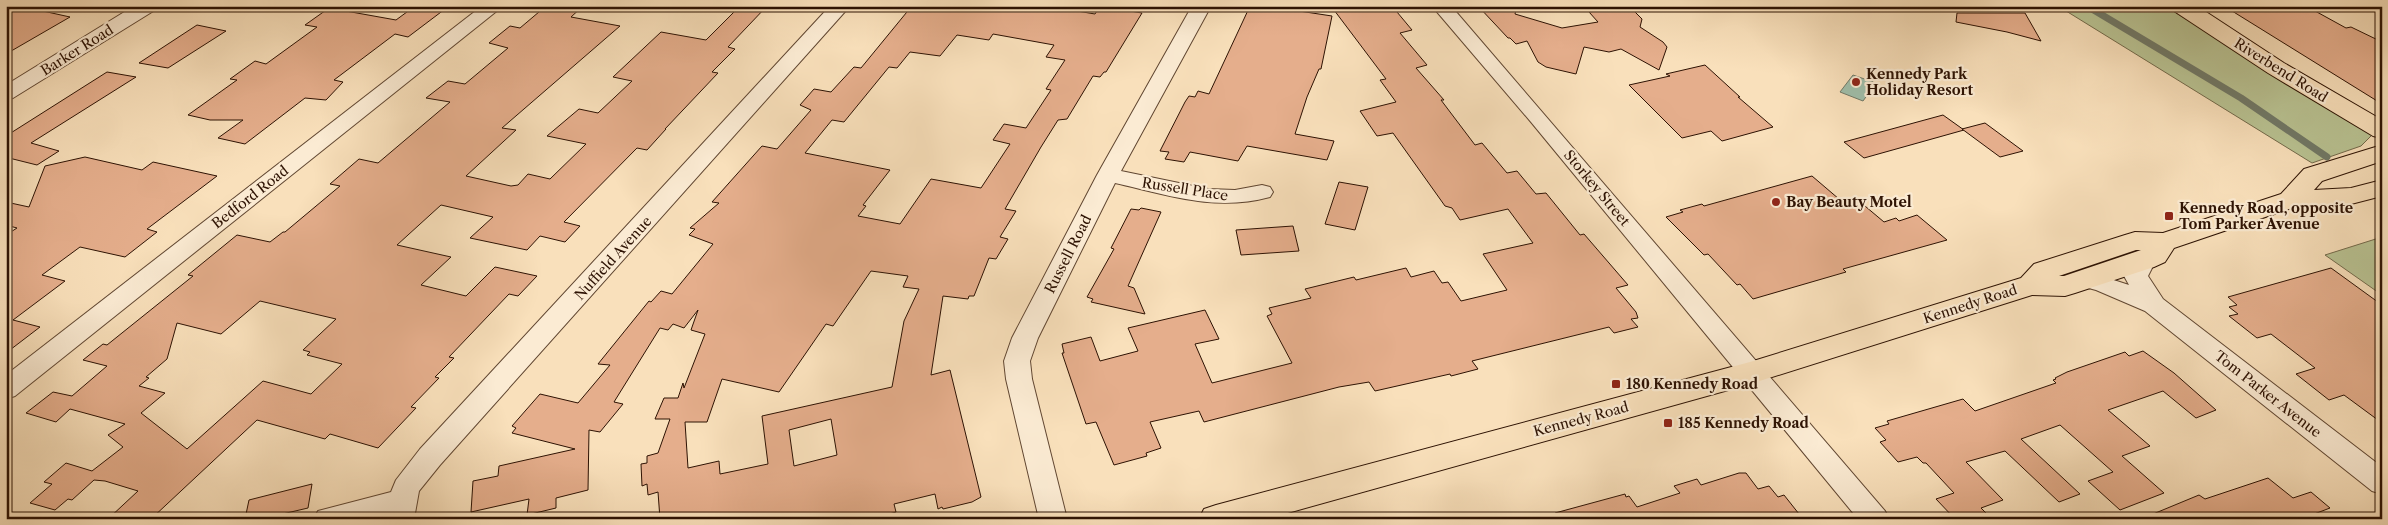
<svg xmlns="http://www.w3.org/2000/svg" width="2388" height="525" viewBox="0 0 2388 525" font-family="'Libre Caslon Text',serif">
<rect width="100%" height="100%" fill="#f9e0bb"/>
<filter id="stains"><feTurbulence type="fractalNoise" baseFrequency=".004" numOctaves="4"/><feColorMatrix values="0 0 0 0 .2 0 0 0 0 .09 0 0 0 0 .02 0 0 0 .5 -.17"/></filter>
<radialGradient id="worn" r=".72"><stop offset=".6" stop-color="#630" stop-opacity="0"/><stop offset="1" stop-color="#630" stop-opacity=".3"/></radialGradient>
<g fill="#b9c393" stroke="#736a4b">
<polygon points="2058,6 2165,6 2372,135 2361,146 2312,163"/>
<polygon points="2382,237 2382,295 2325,255"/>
</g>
<polygon fill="#9fbeaa" stroke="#717967" points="1853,75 1876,83 1863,101 1840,92"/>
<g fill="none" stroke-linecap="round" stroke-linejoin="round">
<polyline stroke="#717967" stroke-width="7" points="2087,6 2241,98 2327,157"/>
</g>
<g fill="#e5ae8c" stroke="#2d1203" fill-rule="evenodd">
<polygon points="6,6 20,6 70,17 6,54"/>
<polygon points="415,6 449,6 408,37 395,34 334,80 343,82 326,100 305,98 245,144 218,138 243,120 210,120 188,115 237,80 230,79 255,61 266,64 317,27 305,25 329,8 396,20"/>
<path d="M546,6H583L571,17L620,26L502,128L516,130L466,176L511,186L518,185L528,174L550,179L586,144L547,136L579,109L598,113L632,81L613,77L661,32L706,40L740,6H767L728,47L735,49L712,72L718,73L665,129H666L647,150L637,148L564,222L580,226L565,242L540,236L527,250L470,238L493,217L441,205L397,245L451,257L421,285L466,296L495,267L537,276L518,296L509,294L449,357L454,358L435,377L439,378L411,407L416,408L378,448L330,434L325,439L257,420L151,519H108L138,491L105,481L94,480L72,500L68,499L55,510L30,503L52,484L44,482L66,463L92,471L123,447L108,435L125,424L70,409L56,422L26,413L53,392L72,396L107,366L83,360L103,344L107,345L193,276L188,275L237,235L270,242L283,232H285L340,186L330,184L359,159L378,163L450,102L426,98L448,81L465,84L508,48L489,43L510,26L520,28ZM260,301L336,319L303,350L310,352L307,355L342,364L311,394L263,381L187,449L141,413L165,393L139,386L149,378L146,377L167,359L177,323L221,334Z"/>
<path d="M931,6H1047L1095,14L1100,6L1142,13L1106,72H1104L1100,77L1093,76L1067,119L1058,120L1041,147L1005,209L1016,211L1000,237L1008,239L996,259L989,258L974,296H969L968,299L943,296L931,375L950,370L981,497L972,502L943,509L942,507L938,509L935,494L894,504L896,512L872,519H660L658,492L648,495L647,484L642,486L641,464L647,463V456L658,453L670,419H655L664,398H678L683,383L684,388L705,334L691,330L698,310L684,328L673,324L668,330L660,328L614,402L623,404L600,432L589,430L588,490L556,498V508L527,515L529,499L471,512L473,481L498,476L499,466L575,449L512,433L516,428L512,426L540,394L578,403L610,365L598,364L649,301L651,302L661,291L672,294L713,244L689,235L695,229L690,228L719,203L712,202L762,146L777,149L811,110L800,105L814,89L831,92L854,67L861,68L911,7L931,10ZM993,34L1054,45L1046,57L1065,60L1046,89L1051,90L1026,128L1004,124L993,140L1010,144L981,188L931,179L900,224L858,216L866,206L863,205L890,170L805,153L832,120L844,122L889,67L897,68L910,52L940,56L957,35L989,40ZM871,271L908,276L903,287L919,289L904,321L892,387L762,416L768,464L720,474L719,461L688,468L685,422H707L722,379L779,392L826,324L833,326ZM831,419L837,455L794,466L789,430Z"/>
<polygon points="1250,6 1266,6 1332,16 1321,69 1319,69 1307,97 1295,134 1334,141 1327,160 1247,146 1238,161 1190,152 1184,162 1165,159 1169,152 1160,151 1185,102 1189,96 1195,97 1198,91 1209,94"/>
<polygon points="1331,6 1392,6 1412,30 1400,33 1427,65 1416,68 1444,100 1441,100 1475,145 1482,143 1507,173 1517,171 1536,194 1546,193 1580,235 1584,234 1628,285 1616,288 1636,312 1638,318 1631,319 1638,327 1614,333 1609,327 1472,361 1478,369 1451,376 1450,374 1375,391 1369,382 1339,387 1204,422 1199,411 1150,422 1161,448 1146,453 1147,456 1114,465 1096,422 1086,424 1062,353 1064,353 1062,344 1091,337 1100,361 1138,351 1128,328 1205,310 1219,339 1195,344 1212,383 1292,363 1267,316 1272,314 1269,308 1311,298 1305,289 1354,277 1356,280 1406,268 1411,277 1434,271 1442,283 1448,282 1461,301 1507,290 1483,254 1533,243 1508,209 1460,220 1452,208 1445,206 1393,133 1377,136 1360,111 1396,102 1380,80 1386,79"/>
<polygon points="1478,6 1517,6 1515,14 1562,28 1598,22 1589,12 1630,7 1642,19 1640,27 1663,42 1667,47 1659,70 1621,49 1609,52 1584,47 1576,74 1546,67 1538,62 1527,41 1516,44 1510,38 1508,38"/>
<polygon points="2224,6 2306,6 2346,28 2351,27 2382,42 2382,104"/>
<polygon points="1957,13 2025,13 2041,41 2007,32 1956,22"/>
<polygon points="197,25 226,31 168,68 139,63"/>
<polygon points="1705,65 1740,97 1738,97 1773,127 1722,141 1711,131 1682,138 1629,85 1670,76 1666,74"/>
<polygon points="107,72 136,77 31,143 59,151 37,165 9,158 6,160 6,136"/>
<polygon points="1943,115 1964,130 1864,158 1844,142"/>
<polygon points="1985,123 2023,151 2000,157 1962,129"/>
<polygon points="85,157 142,170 153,162 217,176 147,229 157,232 125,257 80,247 42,275 65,281 13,320 40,327 6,353 6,235 17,228 6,225 6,202 29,207 45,166"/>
<polygon points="1812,176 1846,205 1859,201 1884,222 1896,218 1899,221 1917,215 1947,240 1843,269 1846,272 1753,299 1740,284 1737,285 1708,254 1704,255 1666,217 1683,212 1680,210 1702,204 1704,206"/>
<polygon points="1339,182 1368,187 1355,230 1325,224"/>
<polygon points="1141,208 1161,212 1128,286 1134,288 1145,314 1091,302 1093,299 1087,297 1114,249 1111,248 1131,209 1139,210"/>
<polygon points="1293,226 1299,251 1241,255 1236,230"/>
<polygon points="2331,268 2382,305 2382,423 2344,395 2329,400 2296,374 2315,368 2271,334 2257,338 2229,316 2238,314 2229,307 2237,305 2228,297"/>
<polygon points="2143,351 2174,373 2216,410 2196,418 2163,391 2108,410 2150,446 2122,456 2164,493 2120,510 2088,481 2113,472 2060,425 2021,439 2080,494 2059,502 2005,451 1966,462 2003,500 1981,508 1992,519 1955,519 1936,499 1954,493 1926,463 1923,463 1917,457 1898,462 1880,442 1886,440 1875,428 1889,424 1887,421 1963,399 1975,411 2056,383 2053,380 2056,379 2055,378 2067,372 2125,352 2129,356"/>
<polygon points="1739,473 1746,473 1758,489 1769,486 1778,497 1784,495 1803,519 1556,519 1555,513 1625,494 1626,497 1629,496 1637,507 1680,493 1674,486 1697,479 1701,485"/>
<polygon points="2268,478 2293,498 2311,492 2330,508 2301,519 2141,519 2199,495 2205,499"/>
<polygon points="312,484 308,508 261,519 245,519 249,500"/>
</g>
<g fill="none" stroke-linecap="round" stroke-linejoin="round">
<g stroke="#604631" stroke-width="2">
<g id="minor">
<polygon points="134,6 157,6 155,10 13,98 6,100 6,85"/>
<polygon points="482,6 503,6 15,396 6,399 6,375"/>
<polygon points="830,6 850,6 440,465 419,491 414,519 386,519 386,516 377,519 314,519 318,511 391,492 396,480 420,449"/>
<path d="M1192,6H1211L1121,171L1208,189L1235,190L1262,185L1270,187L1273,192L1270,197C1215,212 1168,195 1115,183L1038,338L1030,361L1032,379L1067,519H1039L1006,379L1004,361L1012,338L1097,175Z"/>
<polygon points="1432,6 1451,6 1885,511 1889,519 1858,519 1531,122"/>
<polygon points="2144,252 2152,254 2156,260 2148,276 2163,299 2382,467 2382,494 2372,491 2145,311 2096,290 2077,285 2074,279 2077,273 2086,271 2129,285 2124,276 2136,254"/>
</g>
</g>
<g stroke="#2d1203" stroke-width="2">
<g id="major">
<polygon points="2171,6 2197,6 2284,63 2382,120 2382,138 2373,136 2268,73 2174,11"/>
<path d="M2382,145V161L2322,181L2314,190L2351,188L2382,180V196L2351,204L2292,208L2174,248L2165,262L2154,267L2075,293L2065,296L2032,295L1750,384L1266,519H1199L1204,509L1216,505L1750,362L2021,278L2034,264L2125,235L2135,232L2163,233L2281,194L2304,169ZM2136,250H2141L2064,276H2059Z"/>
</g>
</g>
<use href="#minor" fill="#fbebd3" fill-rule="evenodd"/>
<use href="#major" fill="#f9e0bb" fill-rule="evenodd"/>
</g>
<g fill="#8f2418" stroke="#fbebd3" stroke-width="2">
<circle cx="1856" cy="82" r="5"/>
<circle cx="1776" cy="202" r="5"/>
<rect x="2164" y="211" width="10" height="10" rx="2.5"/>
<rect x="1611" y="379" width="10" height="10" rx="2.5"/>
<rect x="1663" y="418" width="10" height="10" rx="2.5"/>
</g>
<g text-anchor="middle" stroke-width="4.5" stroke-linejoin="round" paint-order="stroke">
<g font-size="14" fill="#2d1203" stroke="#fbebd3">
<text transform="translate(77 50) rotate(-32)" y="5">Barker Road</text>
<text transform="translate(2281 70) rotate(32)" y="5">Riverbend Road</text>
<text transform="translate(1597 188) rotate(50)" y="5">Storkey Street</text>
<text transform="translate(1185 189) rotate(9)" y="5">Russell Place</text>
<text transform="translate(250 197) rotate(-38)" y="5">Bedford Road</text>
<text transform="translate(1068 254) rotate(-63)" y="5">Russell Road</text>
<text transform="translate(613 258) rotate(-48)" y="5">Nuffield Avenue</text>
<text transform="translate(1970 304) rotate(-18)" y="5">Kennedy Road</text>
<text transform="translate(2268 394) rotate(38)" y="5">Tom Parker Avenue</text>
<text transform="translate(1581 419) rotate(-15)" y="5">Kennedy Road</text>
</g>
<g font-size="14" font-weight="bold" fill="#2d1203" stroke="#fbebd3" text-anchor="start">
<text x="1866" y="79">Kennedy Park<tspan x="1866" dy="16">Holiday Resort</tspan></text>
<text x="1786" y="207">Bay Beauty Motel</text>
<text x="2179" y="213">Kennedy Road, opposite<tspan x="2179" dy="16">Tom Parker Avenue</tspan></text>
<text x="1626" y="389">180 Kennedy Road</text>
<text x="1678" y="428">185 Kennedy Road</text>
</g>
</g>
<rect width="2388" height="525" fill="none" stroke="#f9e0bb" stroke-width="25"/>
<rect x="8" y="8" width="2373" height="510" fill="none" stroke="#2d1203" stroke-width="2.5"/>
<rect x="12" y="12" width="2363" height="500" fill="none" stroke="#2d1203"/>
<rect width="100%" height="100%" filter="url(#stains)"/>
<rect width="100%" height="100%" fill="url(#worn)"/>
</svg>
